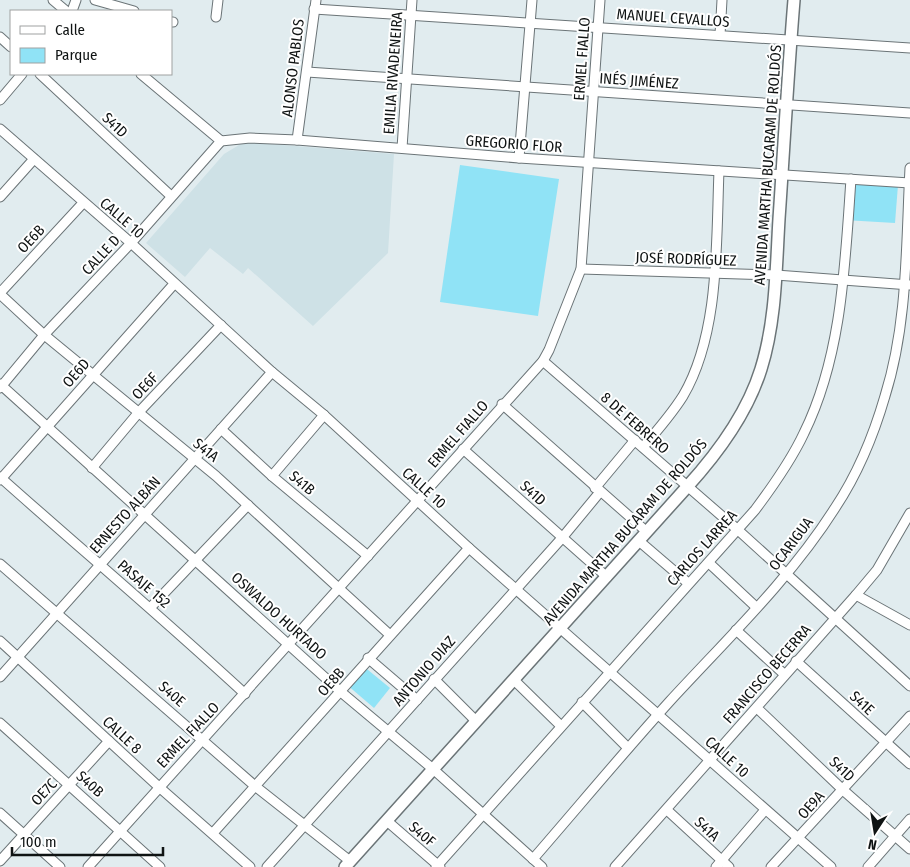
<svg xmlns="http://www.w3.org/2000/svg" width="910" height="867" viewBox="0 0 910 867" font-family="'Fira Sans Condensed',sans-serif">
<rect width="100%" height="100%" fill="#e1ecef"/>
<polygon fill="#cee1e6" points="244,142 394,154 388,253 313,326 248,268 243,274 210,248 185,277 146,243 224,154"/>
<g fill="#90e3f6">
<polygon points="460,165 559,179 538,316 440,302"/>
<polygon points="847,182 898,185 895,223 844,220"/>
<polygon points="362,665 390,688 374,708 346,684"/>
</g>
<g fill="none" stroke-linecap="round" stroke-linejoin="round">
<g stroke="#6b7477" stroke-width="11">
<g id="minor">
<polyline points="53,0 66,11"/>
<polyline points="95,0 134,11"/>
<polyline points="314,9 910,48"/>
<polyline points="72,11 76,0"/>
<polyline points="216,17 218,0"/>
<polyline points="171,22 173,22"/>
<polyline points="720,35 722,0"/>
<polyline points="0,37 11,47"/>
<polyline points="307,72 910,113"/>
<polyline points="40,74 171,196"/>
<polyline points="141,74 221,141 250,138 297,140 519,158 910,183"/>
<polyline points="0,100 22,74"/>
<polyline points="0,129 131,243 272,372 324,415 469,548 831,867"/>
<polyline points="297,140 316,0"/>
<polyline points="402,148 412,0"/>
<polyline points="519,158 532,0"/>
<polyline points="0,197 34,159"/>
<polyline points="581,269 776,275 910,285"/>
<polyline points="0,293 83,203"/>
<polyline points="0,294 42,333 216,476 390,635"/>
<polyline points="543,361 738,530 910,686"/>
<polyline points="0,384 341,692 433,769 542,867"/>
<polyline points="0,388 44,335 131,243 221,141"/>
<polyline points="502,404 647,532"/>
<polyline points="221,429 272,476 368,556"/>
<path d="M643,447C657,431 671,415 683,396C720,333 716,242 719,171"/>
<polyline points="463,449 607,577"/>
<polyline points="92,468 139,412 221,325"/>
<polyline points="272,476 324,415"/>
<path d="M0,477C82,550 165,620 245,694"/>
<polyline points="0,480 174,284"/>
<polyline points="595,488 635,440"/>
<polyline points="639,541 688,583"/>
<polyline points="709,563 756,607"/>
<polyline points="0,564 255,786 350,861"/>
<polyline points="856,595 910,625"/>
<polyline points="151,607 248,505"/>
<polyline points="736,630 784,674"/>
<polyline points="0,641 159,787 250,867"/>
<polyline points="368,658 417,700"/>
<polyline points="796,661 910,764"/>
<polyline points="0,677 272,372"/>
<polyline points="434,679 476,721"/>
<polyline points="515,681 561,726"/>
<polyline points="582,702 628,748"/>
<polyline points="757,708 843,790 910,849"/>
<polyline points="0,723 160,867"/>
<polyline points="667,810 729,867"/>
<polyline points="0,813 60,867"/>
<polyline points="387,821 440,867"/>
<polyline points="213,833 469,548"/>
<path d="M533,859C579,806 623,753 670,701C727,639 790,579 835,508C857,475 874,434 885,396C908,323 906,244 910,168"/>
<polyline points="0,861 109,741"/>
<polyline points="88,867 543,361 549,350 581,269 600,0"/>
<polyline points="267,867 562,538 600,492"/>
<path d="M436,867L755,510C773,486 791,461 804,433C842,356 845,264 851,179"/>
<polyline points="615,867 856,595 877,570 910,513"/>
<polyline points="716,867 765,810"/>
<polyline points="771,867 910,716"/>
<polyline points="868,867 910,819"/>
</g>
</g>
<g stroke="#6b7477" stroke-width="14">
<path id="tertiary" d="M345,867L687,487C718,453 747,414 761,369C776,321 776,269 779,219C784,146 788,73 794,0"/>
</g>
<use href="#minor" stroke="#fff" stroke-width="9"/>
<use href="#tertiary" stroke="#fff" stroke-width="11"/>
</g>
<g text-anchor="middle" stroke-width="4" stroke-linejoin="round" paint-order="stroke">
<g font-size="15" fill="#0f1313" stroke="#fff">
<text transform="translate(673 18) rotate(4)" y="5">MANUEL CEVALLOS</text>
<text transform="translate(582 59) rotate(-86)" y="5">ERMEL FIALLO</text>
<text transform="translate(293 68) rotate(-83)" y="5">ALONSO PABLOS</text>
<text transform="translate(393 73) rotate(-86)" y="5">EMILIA RIVADENEIRA</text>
<text transform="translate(639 81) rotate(4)" y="5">INÉS JIMÉNEZ</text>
<text transform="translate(115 125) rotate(43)" y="5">S41D</text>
<text transform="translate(514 144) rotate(4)" y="5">GREGORIO FLOR</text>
<text transform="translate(768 165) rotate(-86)" y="5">AVENIDA MARTHA BUCARAM DE ROLDÓS</text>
<text transform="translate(122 218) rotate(41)" y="5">CALLE 10</text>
<text transform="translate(31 239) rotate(-47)" y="5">OE6B</text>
<text transform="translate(101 255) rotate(-47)" y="5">CALLE D</text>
<text transform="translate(686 259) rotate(2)" y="5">JOSÉ RODRÍGUEZ</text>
<text transform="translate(76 373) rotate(-49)" y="5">OE6D</text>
<text transform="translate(145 386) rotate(-47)" y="5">OE6F</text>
<text transform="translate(635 423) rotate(41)" y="5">8 DE FEBRERO</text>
<text transform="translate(458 434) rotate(-49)" y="5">ERMEL FIALLO</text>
<text transform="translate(206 450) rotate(39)" y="5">S41A</text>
<text transform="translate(302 483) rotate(40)" y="5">S41B</text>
<text transform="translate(424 488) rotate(42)" y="5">CALLE 10</text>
<text transform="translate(533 493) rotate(42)" y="5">S41D</text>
<text transform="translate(125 515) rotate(-48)" y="5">ERNESTO ALBÁN</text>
<text transform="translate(625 532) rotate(-49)" y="5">AVENIDA MARTHA BUCARAM DE ROLDÓS</text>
<text transform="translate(791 544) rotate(-53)" y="5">OCARIGUA</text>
<text transform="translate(702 548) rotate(-48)" y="5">CARLOS LARREA</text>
<text transform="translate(144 584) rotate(41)" y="5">PASAJE 152</text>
<text transform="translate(279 616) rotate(42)" y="5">OSWALDO HURTADO</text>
<text transform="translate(424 671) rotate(-49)" y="5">ANTONIO DIAZ</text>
<text transform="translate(767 674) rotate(-49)" y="5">FRANCISCO BECERRA</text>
<text transform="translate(331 682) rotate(-49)" y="5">OE8B</text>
<text transform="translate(172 694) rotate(41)" y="5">S40E</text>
<text transform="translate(862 703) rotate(43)" y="5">S41E</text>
<text transform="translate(122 735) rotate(43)" y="5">CALLE 8</text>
<text transform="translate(188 735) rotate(-47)" y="5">ERMEL FIALLO</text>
<text transform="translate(727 757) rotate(42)" y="5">CALLE 10</text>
<text transform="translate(842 769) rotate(43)" y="5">S41D</text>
<text transform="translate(90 784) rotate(42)" y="5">S40B</text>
<text transform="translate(44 792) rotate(-47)" y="5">OE7C</text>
<text transform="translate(811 805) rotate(-48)" y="5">OE9A</text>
<text transform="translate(707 829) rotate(43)" y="5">S41A</text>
<text transform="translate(422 834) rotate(40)" y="5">S40F</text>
</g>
</g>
<rect x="10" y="10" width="162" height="65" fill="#ffffff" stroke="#9fa1a1"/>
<rect x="20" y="26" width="25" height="8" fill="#ffffff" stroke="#9fa1a1"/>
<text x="55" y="35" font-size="15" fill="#0f1313">Calle</text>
<rect x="20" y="48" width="25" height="15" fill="#90e3f6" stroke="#9fa1a1"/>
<text x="55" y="60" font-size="15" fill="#0f1313">Parque</text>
<g transform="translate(875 832) rotate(192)" stroke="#ffffff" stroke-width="4" paint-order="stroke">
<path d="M0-4L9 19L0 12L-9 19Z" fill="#0f1313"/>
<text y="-8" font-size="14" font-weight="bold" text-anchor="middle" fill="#0f1313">N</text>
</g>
<path d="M12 847v8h151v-8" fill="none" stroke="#0f1313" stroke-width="2.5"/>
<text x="20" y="847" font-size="15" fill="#0f1313" stroke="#ffffff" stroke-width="4" paint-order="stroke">100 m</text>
</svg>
